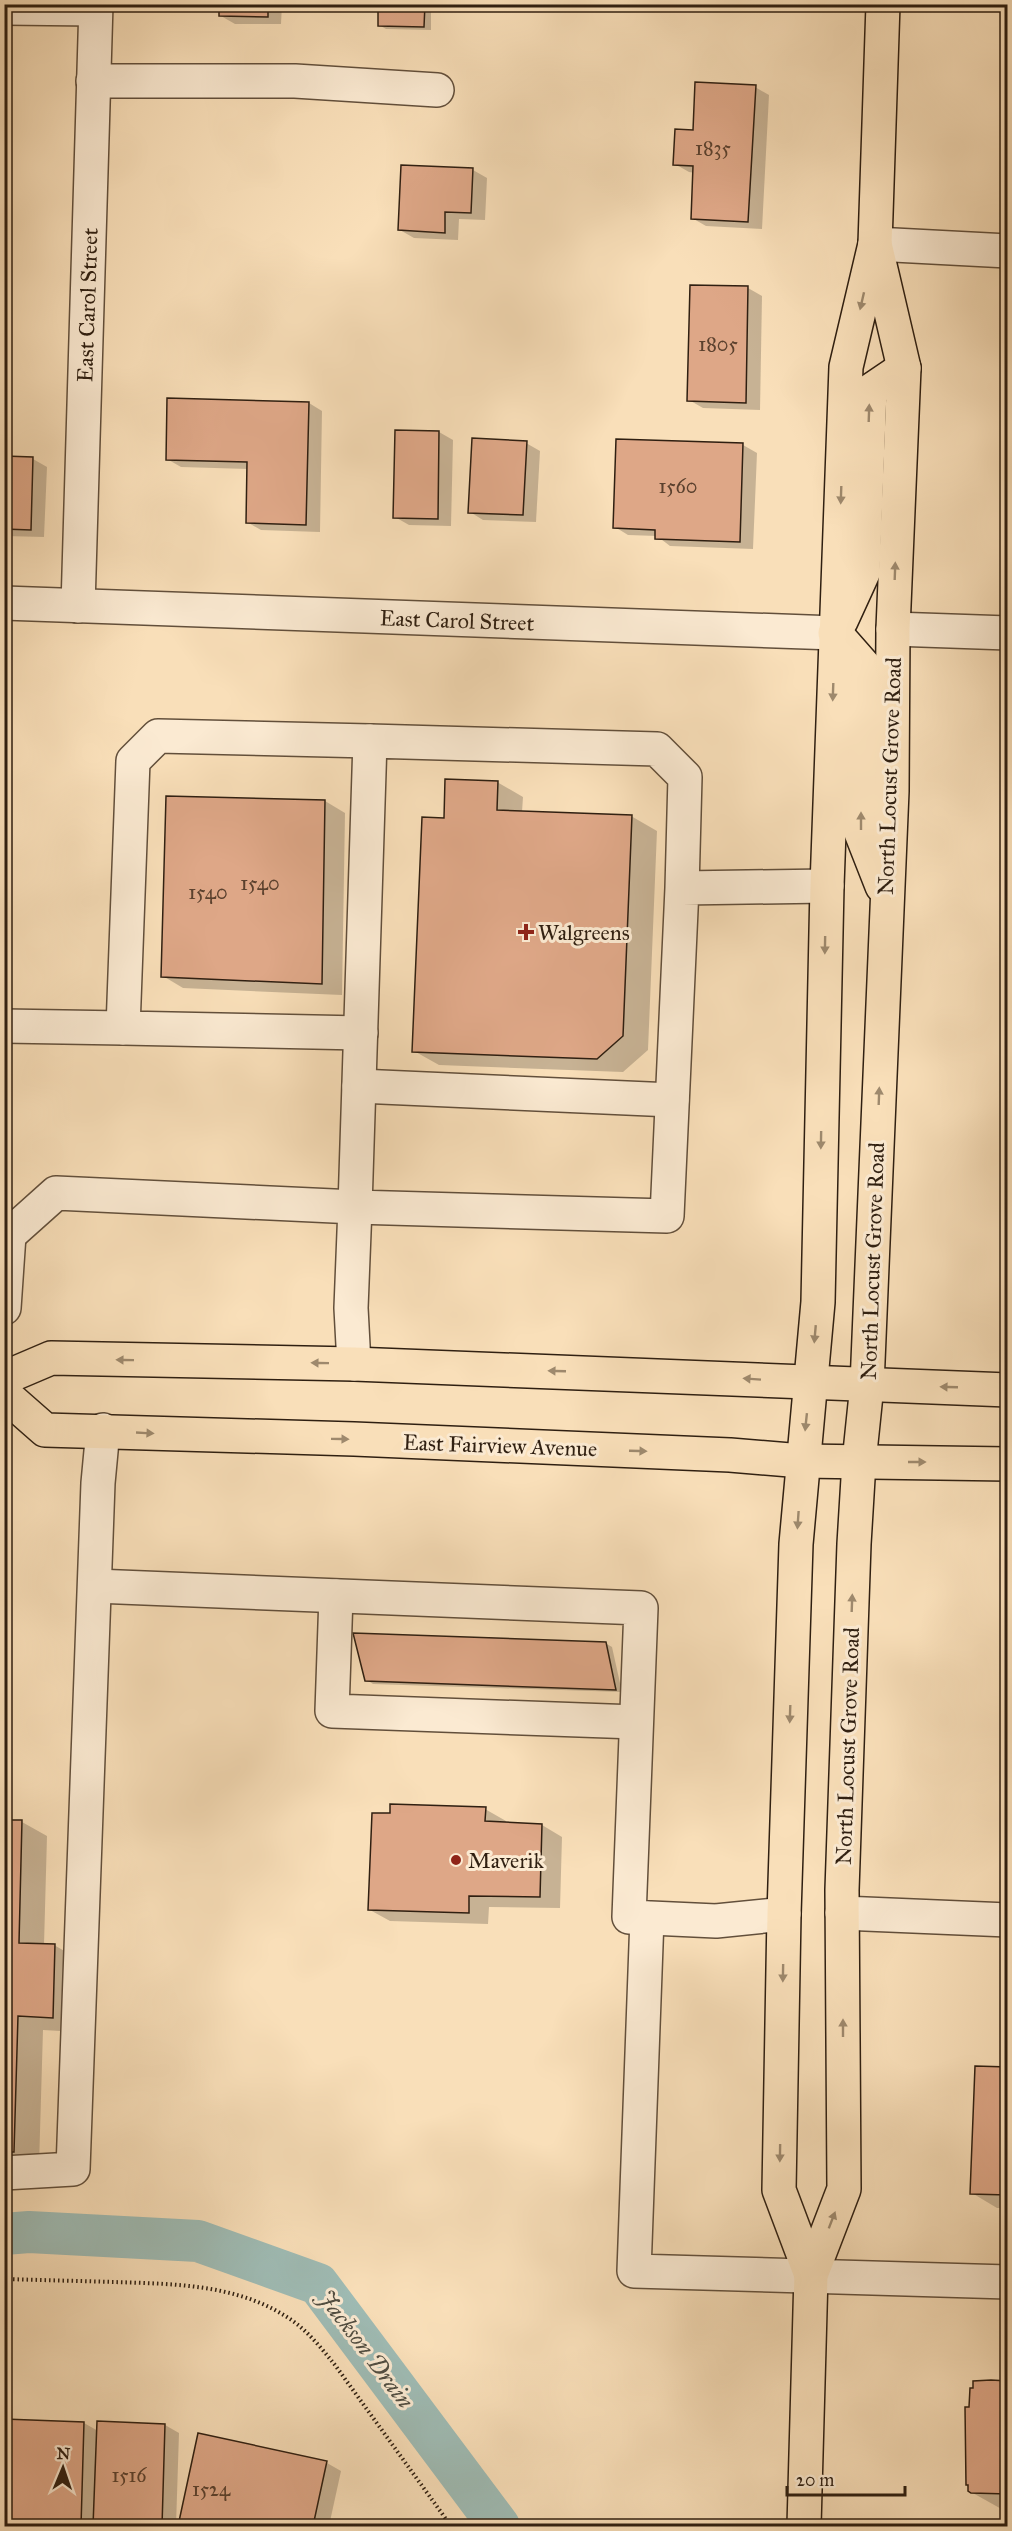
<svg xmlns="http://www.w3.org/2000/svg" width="1012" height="2531" viewBox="0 0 1012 2531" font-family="'IM FELL Great Primer',serif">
<rect width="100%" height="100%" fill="#f9dfb9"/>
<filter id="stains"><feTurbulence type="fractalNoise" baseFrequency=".00333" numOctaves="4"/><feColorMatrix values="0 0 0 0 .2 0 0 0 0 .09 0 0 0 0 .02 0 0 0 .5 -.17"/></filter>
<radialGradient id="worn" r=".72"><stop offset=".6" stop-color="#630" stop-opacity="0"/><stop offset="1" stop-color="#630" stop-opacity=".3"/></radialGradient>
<g fill="#0003">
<polygon points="221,4 282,4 281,24 235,24 221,16"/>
<polygon points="380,4 431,4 431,30 386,29 379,25"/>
<polygon points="694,4 764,4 764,10 701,8"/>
<polygon points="755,87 769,95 762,229 706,226 692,218 695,173 689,172 675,164 694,132"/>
<polygon points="473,170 487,178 485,220 459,219 458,240 414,238 400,230"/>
<polygon points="4,272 10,275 5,387 4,387"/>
<polygon points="748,288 762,296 760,410 703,408 689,400"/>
<polygon points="309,403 322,411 320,532 261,530 247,522 248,469 181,467 167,459"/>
<polygon points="439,432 453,440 451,526 409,525 395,517"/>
<polygon points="526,443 540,451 536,522 483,520 470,512"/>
<polygon points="743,445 757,453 753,549 670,546 657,536 628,535 615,527"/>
<polygon points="4,458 33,459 47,467 44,537 4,536"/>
<polygon points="497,782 523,797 522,812 631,816 657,831 648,1050 623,1072 439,1065 414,1051 445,819"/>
<polygon points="325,801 345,813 342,995 183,988 163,976"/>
<polygon points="605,1643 612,1647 622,1692 373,1684 367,1680"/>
<polygon points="485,1809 506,1821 505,1824 542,1825 562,1837 560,1908 489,1907 488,1924 390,1921 370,1910"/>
<polygon points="4,1821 22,1822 47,1836 44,1945 54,1945 80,1960 78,2032 43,2030 39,2166 4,2165"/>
<polygon points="1008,2069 1008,2208 997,2208 972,2193"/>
<polygon points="1008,2383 1008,2511 1005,2511 971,2492 967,2485 968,2451 965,2449 966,2409 971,2409 975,2390"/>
<polygon points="4,2420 84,2423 98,2431 165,2425 179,2433 176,2526 4,2526"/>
<polygon points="199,2435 327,2463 341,2471 329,2526 179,2526"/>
</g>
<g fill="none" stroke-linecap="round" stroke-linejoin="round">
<polyline stroke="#9fbcb5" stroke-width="42" points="4,2234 29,2232 198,2241 318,2284 499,2526"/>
</g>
<g fill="#dea787" stroke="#2f1f11" stroke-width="1.5">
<polygon points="219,4 268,4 268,17 219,16"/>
<polygon points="378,4 425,4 424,27 378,26"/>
<polygon points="695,82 756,85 748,222 691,219 693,166 673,165 675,129 693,130"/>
<polygon points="401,165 473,168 471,213 445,212 445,233 398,230"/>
<polygon points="690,285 748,286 746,403 687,401"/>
<polygon points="167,398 309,402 306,525 246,523 247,462 166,460"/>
<polygon points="395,430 439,431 438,519 393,518"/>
<polygon points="472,438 527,441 523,515 468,513"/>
<polygon points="616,439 743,443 740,542 655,539 655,530 613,528"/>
<polygon points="4,456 33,457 31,530 4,529"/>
<polygon points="445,779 498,781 497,810 632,815 623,1036 597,1059 412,1052 422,817 444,818"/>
<polygon points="166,796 325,800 322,984 161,977"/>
<polygon points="353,1633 606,1642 616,1690 365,1681"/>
<polygon points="390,1804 486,1807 485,1821 542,1824 540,1897 469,1896 469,1913 368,1910 372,1813 390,1813"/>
<polygon points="4,1820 22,1820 19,1943 55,1944 53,2018 18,2016 14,2152 4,2152"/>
<polygon points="975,2066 1008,2067 1008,2195 970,2194"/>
<polygon points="991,2380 1008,2381 1008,2494 971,2493 968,2491 968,2485 966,2485 965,2407 969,2407 970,2388 973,2388 973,2381"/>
<polygon points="4,2419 84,2422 81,2526 4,2526"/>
<polygon points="97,2421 165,2424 162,2526 93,2526"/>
<polygon points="198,2433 327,2461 313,2526 178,2526"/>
</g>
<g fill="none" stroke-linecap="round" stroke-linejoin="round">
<g stroke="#624f3b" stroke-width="36">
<g id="minor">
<polyline points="4,8 95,9"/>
<polyline points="93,81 295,81 437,90"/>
<polyline points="875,244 1008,251"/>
<polyline points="4,603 835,633"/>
<polyline points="78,606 96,4"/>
<polyline points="893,629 1008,633"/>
<polyline points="682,888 685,777 657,749 370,741 355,1207 667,1216 682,888 827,886"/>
<polyline points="4,1026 123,1028"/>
<polyline points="361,1033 123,1028 133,761 158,736 370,741"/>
<polyline points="359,1086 672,1100"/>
<polyline points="4,1235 9,1235 56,1193 355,1207 351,1308 354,1364"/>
<polyline points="4,1308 9,1235"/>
<polyline points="95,1586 641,1608 629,1917 716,1921 784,1914"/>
<polyline points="336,1596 332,1711 636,1722"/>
<polyline points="842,1913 1008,1920"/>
<polyline points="647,1918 634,2271 1008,2282"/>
<polyline points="4,2173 73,2169 98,1483 103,1430"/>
</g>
</g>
<g stroke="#2f1f11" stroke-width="36">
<g id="major">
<polyline points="841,621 863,573 870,391 904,368"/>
<polyline points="835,633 864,666 860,830 882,886"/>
<polyline points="4,1378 51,1358 354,1364 1008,1390"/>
<polyline points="4,1394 45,1430 354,1439 730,1455 802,1461 1008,1464"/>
<polyline points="811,2275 779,2190 784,1914 796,1544 818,1302 827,886 846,367 875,244 883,4"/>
<polyline points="804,2526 811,2275 844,2189 842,1890 854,1544 859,1462 867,1385 892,791 893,629 904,368 875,244"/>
</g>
</g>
<path stroke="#2f1f11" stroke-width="4" stroke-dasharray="1.5 3" stroke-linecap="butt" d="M4,2279C41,2280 78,2281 114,2282C175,2284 238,2284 290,2319C308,2331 322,2349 335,2365L451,2526"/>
<use href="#minor" stroke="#fbead2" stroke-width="33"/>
<use href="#major" stroke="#f9dfb9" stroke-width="33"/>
</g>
<defs><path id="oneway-solid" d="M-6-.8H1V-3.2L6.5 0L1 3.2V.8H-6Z" transform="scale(1.5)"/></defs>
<g fill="#9e896d">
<use href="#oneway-solid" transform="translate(862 301) rotate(103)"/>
<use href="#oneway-solid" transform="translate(869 413) rotate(-88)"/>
<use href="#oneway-solid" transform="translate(841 495) rotate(92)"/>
<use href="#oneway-solid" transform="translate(895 571) rotate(-88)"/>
<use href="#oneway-solid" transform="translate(833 692) rotate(92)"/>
<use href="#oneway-solid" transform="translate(861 821) rotate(-90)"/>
<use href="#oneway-solid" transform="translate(825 945) rotate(91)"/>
<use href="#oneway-solid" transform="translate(879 1096) rotate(-88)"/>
<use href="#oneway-solid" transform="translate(821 1140) rotate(91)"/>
<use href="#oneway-solid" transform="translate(815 1334) rotate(95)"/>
<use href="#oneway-solid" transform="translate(125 1360) rotate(-179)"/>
<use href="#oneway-solid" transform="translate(320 1363) rotate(-179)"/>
<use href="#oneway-solid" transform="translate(557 1371) rotate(-178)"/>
<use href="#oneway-solid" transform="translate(752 1379) rotate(-176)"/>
<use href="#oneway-solid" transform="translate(949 1387) rotate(-178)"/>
<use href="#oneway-solid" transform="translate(806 1422) rotate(96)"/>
<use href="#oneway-solid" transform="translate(145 1433) rotate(3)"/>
<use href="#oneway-solid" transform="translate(340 1439) rotate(1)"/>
<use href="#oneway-solid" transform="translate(638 1451) rotate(2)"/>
<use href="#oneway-solid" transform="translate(917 1462)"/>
<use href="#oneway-solid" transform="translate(798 1520) rotate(94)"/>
<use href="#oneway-solid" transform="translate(852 1603) rotate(-88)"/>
<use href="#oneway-solid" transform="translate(790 1714) rotate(92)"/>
<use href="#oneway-solid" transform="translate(783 1973) rotate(91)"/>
<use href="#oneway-solid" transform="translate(843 2028) rotate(-90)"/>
<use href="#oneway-solid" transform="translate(780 2153) rotate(91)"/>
<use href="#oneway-solid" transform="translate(832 2220) rotate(-69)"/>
</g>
<g fill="#8f2418" stroke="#fbead2" stroke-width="2">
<path d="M523 923h6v6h6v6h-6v6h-6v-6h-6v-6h6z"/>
<circle cx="456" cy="1860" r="6"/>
</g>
<g text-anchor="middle" stroke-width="6" stroke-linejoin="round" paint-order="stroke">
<g font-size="20" fill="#5b412e">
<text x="713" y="155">1835</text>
<text x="718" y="351">1805</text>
<text x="678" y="493">1560</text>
<text x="260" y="890">1540</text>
<text x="208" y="899">1540</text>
<text x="129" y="2482">1516</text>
<text x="211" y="2496">1524</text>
</g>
<g font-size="22" fill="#2f1f11" stroke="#fbead2">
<text transform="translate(87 305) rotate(-88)" y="8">East Carol Street</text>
<text transform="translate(457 620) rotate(2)" y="8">East Carol Street</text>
<text transform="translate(889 776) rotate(-88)" y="8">North Locust Grove Road</text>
<text transform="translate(872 1261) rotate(-88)" y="8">North Locust Grove Road</text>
<text transform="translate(500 1445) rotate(2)" y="8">East Fairview Avenue</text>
<text transform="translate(847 1746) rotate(-88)" y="8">North Locust Grove Road</text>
</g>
<g font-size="22" fill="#2f1f11" stroke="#fbead2" text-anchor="start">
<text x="538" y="940">Walgreens</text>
<text x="468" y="1868">Maverik</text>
</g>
<g font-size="24" font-style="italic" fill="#514e42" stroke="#fbead2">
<text transform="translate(366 2349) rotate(53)" y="8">Jackson Drain</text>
</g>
</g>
<rect width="1012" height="2531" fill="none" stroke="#f9dfb9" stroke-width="24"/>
<rect x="6" y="6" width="1000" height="2519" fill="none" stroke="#2f1f11" stroke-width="3"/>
<rect x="12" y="12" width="988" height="2507" fill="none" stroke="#2f1f11" stroke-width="1.5"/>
<g transform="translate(63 2468) rotate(2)" stroke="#fbead2" stroke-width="4.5" paint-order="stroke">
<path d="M0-4.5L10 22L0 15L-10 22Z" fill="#2f1f11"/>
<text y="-9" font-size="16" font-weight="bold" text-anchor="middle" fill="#2f1f11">N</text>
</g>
<path d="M787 2486v9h118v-9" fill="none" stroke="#2f1f11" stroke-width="3"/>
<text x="796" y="2486" font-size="18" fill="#2f1f11" stroke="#fbead2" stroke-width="4.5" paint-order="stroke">20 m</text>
<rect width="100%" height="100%" filter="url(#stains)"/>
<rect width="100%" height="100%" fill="url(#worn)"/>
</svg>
